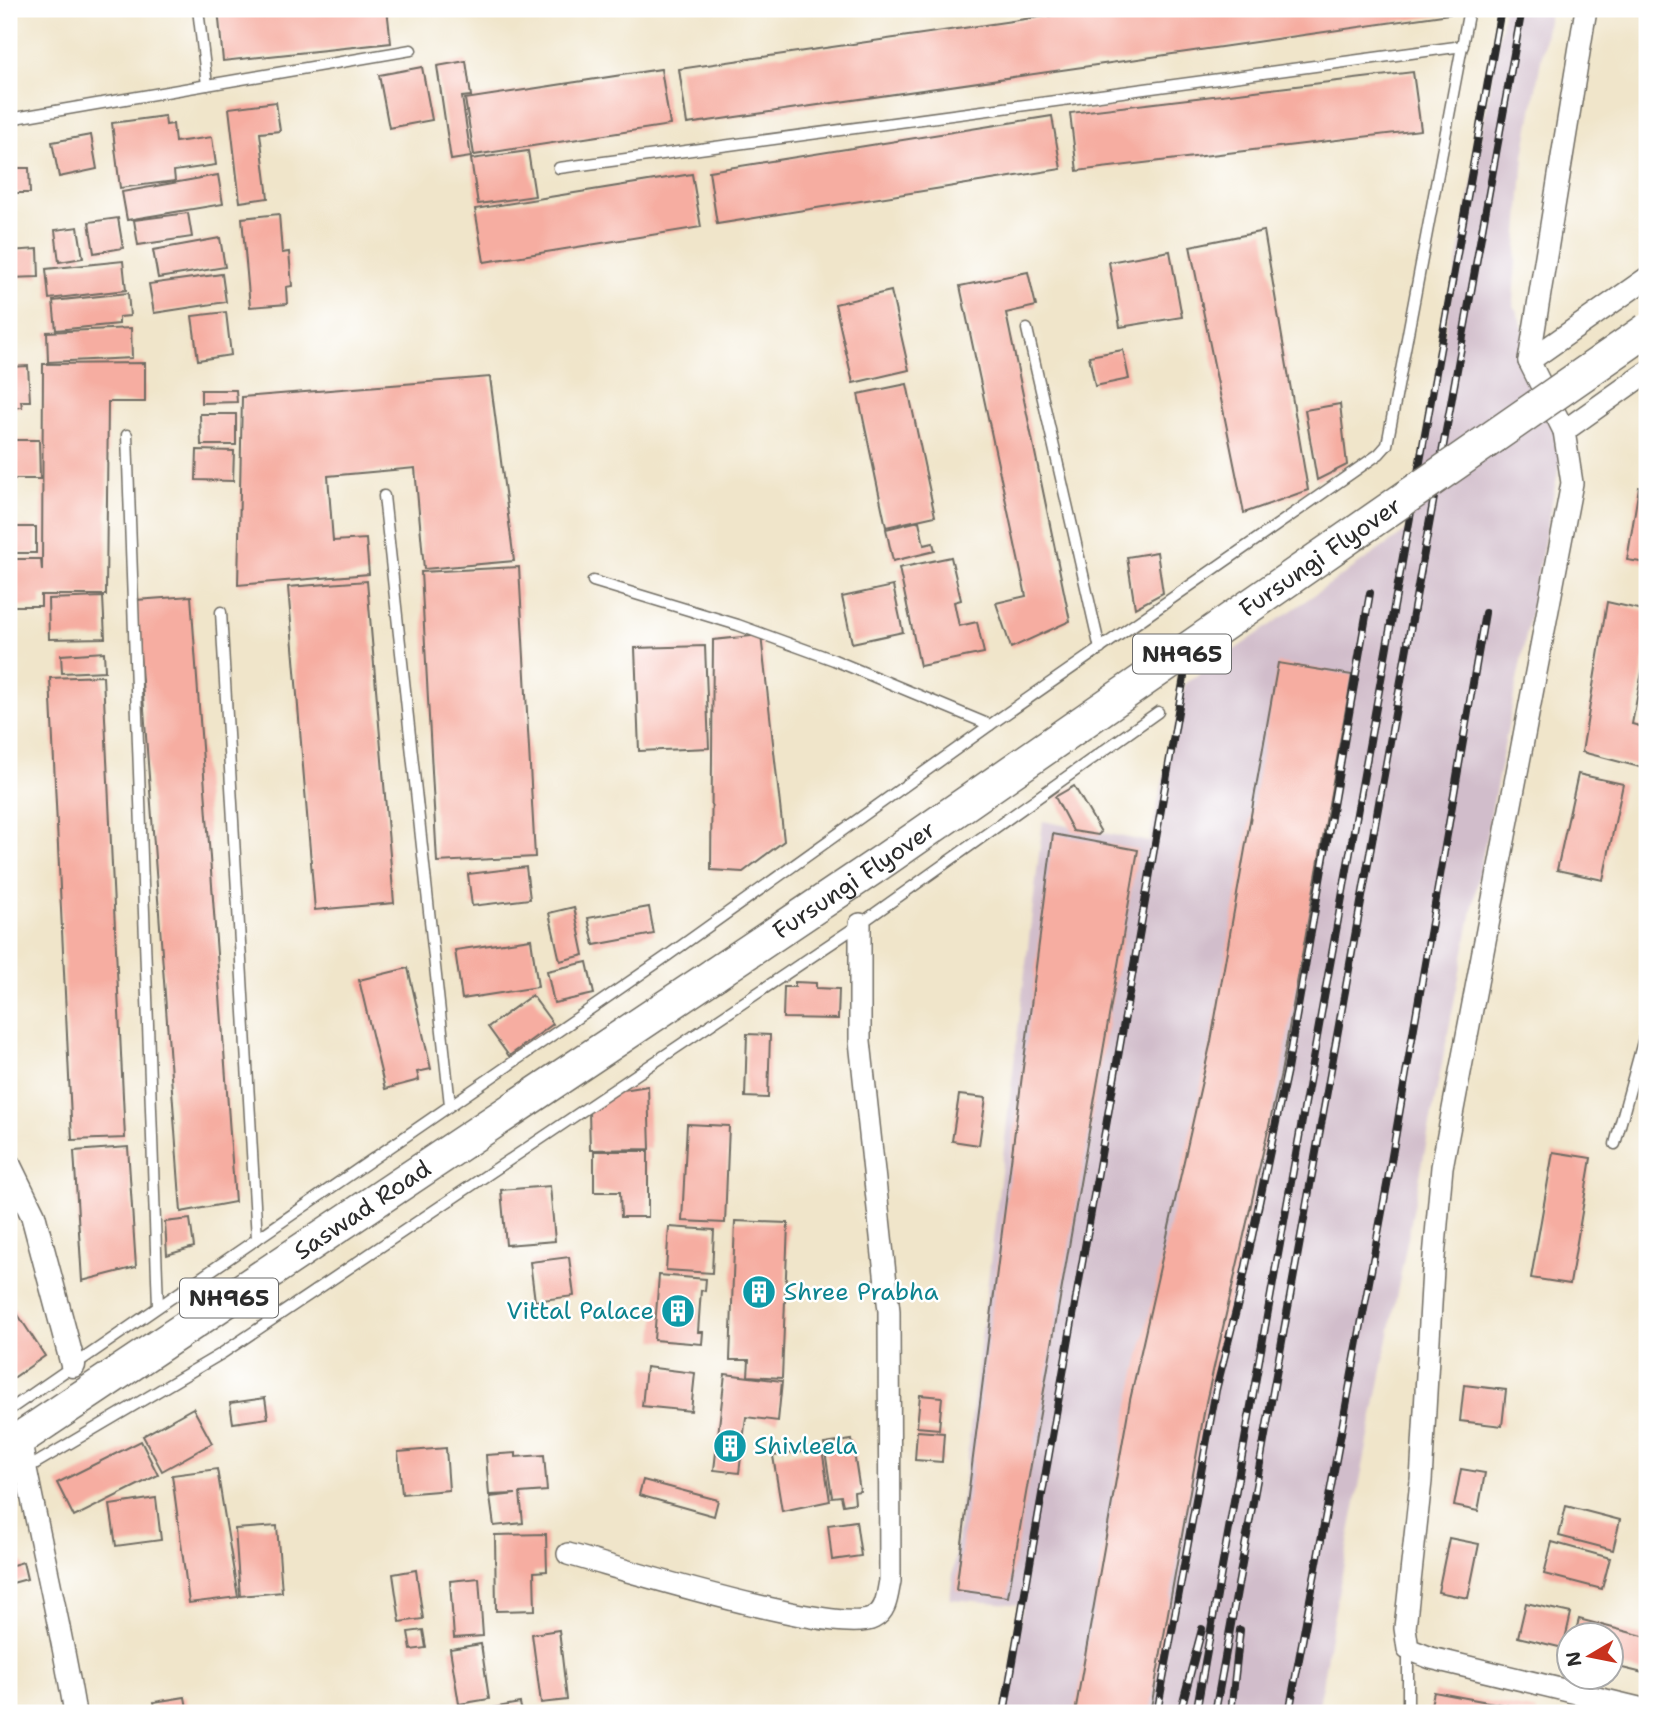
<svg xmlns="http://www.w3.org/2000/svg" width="1656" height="1722" viewBox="0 0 1656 1722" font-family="'Shantell Sans',sans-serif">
<rect width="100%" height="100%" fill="#fff"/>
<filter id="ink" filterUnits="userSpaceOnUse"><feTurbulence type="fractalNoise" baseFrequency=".0143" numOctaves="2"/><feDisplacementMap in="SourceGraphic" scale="14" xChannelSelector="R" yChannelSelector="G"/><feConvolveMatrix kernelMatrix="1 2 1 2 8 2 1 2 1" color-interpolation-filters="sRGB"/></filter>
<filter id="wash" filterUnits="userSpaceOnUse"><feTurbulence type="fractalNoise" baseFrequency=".00686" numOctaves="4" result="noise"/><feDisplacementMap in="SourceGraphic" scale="28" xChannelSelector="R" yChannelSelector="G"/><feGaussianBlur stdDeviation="1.57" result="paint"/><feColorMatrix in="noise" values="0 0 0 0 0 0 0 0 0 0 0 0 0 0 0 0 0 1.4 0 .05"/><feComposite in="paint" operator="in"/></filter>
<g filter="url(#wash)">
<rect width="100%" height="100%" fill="#f0e5ca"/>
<polygon fill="#d1bdcb" points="1504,9 1550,9 1524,156 1513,302 1565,436 1330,1635 1318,1713 1003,1713 1023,1605 950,1599 1043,821 1149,842 1185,684 1408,530"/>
<g id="blocks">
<g fill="#f6ada1">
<polygon points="218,9 387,9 391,43 223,61"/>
<polygon points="1095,9 1449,9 1450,14 687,124 679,69"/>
<polygon points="466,61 471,96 462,97 471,157 451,160 437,66"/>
<polygon points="422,67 432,120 389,128 379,75"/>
<polygon points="661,69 670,125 474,155 465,99"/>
<polygon points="1413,72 1421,130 1077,171 1070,113"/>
<polygon points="276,102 280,131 260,133 268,198 240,202 229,108"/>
<polygon points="165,116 166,125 173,124 175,142 212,137 216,165 174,171 175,181 120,188 112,123"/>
<polygon points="1052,116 1061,169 717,224 709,171"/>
<polygon points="91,135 97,169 59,177 52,142"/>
<polygon points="528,151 535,196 478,204 471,159"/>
<polygon points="9,168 29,168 30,193 9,193"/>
<polygon points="692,174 701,227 484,262 475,209"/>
<polygon points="218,175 223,204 127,220 122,192"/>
<polygon points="188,213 192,237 138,245 134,220"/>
<polygon points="279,214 282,253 289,252 292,286 286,287 287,304 250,307 242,218"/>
<polygon points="118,218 123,248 94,253 89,222"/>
<polygon points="78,227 83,258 59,262 55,230"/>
<polygon points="1264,231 1308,490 1244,513 1190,246"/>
<polygon points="220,238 225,267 158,278 153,250"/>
<polygon points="38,249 39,277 9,278 9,251"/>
<polygon points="1170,251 1182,317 1120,327 1109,262"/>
<polygon points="123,261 126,290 49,299 46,269"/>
<polygon points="1028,272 1036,306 1006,313 1070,621 1011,648 996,603 1026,596 960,286"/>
<polygon points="222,274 226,302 154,313 149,284"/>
<polygon points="891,291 909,370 853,383 835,304"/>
<polygon points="128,293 130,316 119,317 119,324 56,330 53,301"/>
<polygon points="226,312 231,355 198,360 192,316"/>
<polygon points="131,328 132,358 48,362 47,332"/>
<polygon points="1123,350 1129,379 1095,386 1089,356"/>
<polygon points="145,363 145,402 108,402 106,595 41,595 41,606 9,606 9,559 41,559 42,571 43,364"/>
<polygon points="28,366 30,401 21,401 22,407 9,408 9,367"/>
<polygon points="490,377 514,561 424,569 415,468 328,476 333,541 366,539 369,574 238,585 242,397"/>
<polygon points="907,384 935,516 886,527 858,394"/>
<polygon points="201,390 236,390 237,402 201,403"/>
<polygon points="1340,404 1347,465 1317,480 1305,410"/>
<polygon points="200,414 236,414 236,445 201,445"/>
<polygon points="9,440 39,440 40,479 9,479"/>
<polygon points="197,450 234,451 233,481 196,480"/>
<polygon points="1639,487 1647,488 1647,563 1627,560"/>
<polygon points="919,521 924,545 933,543 935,551 893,561 886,529"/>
<rect x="9" y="527" width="27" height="26"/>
<polygon points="1157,552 1163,593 1135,608 1127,557"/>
<polygon points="951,557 961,600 954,602 959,626 977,622 984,653 920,666 899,568"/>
<polygon points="519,567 535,857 437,862 421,572"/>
<polygon points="367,581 394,903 315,910 288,587"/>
<polygon points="893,586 903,632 852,643 842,597"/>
<polygon points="191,596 235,1202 181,1212 136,600"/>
<polygon points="103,597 105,638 49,639 48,599"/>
<polygon points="1607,602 1647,611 1647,646 1632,724 1647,728 1647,769 1582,752"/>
<polygon points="761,635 784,841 743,872 711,870 713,640"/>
<polygon points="705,646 709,748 639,751 635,648"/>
<polygon points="104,652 105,671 62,673 61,655"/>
<polygon points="1278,663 1352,675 1281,1073 1206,1402 1150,1713 1075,1713 1130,1400 1211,1041"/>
<polygon points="103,676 125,1138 72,1140 50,678"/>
<polygon points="1578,774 1623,784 1603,880 1557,870"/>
<polygon points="1074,786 1101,832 1098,835 1073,831 1055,797"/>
<polygon points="1053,834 1138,850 1008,1597 956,1590"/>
<polygon points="526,867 530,899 472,906 468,874"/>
<polygon points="574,907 584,955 560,961 549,913"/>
<polygon points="649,907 654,934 594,945 588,918"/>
<polygon points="531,939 538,987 462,999 455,950"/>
<polygon points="587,962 594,994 554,1003 547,971"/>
<polygon points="408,968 431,1069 417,1072 419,1080 385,1089 359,980"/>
<polygon points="795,982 816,983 816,988 839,989 838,1019 783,1018 784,987 795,987"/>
<polygon points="532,995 553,1024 509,1056 488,1027"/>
<polygon points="747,1034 770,1035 768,1098 745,1097"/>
<polygon points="648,1086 650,1149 590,1150 589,1110 617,1091"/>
<polygon points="959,1095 986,1098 979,1145 952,1141"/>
<polygon points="687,1124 729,1126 725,1223 682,1221"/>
<polygon points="128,1147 136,1267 82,1281 74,1151"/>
<polygon points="594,1151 648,1151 648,1217 621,1217 620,1192 594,1192"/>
<polygon points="1553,1152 1591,1158 1570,1284 1531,1278"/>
<polygon points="550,1186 555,1241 506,1245 501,1190"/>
<polygon points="190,1219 194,1247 167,1255 165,1222"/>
<polygon points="735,1221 788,1223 782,1378 748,1376 749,1360 730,1360"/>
<polygon points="669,1227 714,1230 712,1273 666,1270"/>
<polygon points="569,1257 574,1296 535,1301 530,1262"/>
<polygon points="659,1275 706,1279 705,1291 701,1290 698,1332 703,1332 702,1344 654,1340"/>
<polygon points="9,1301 45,1356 9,1381"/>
<polygon points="646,1367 695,1373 691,1411 642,1406"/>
<polygon points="725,1374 782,1381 778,1421 746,1417 739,1473 714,1470"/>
<polygon points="1464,1385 1506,1390 1502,1426 1460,1421"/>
<polygon points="920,1395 942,1397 939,1429 917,1427"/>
<polygon points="265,1398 268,1418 233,1423 230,1403"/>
<polygon points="193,1408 212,1443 162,1471 143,1436"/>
<polygon points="917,1431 944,1433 942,1462 915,1460"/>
<polygon points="852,1440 860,1491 854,1492 855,1503 843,1505 841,1496 832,1497 824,1444"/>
<polygon points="141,1441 158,1475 74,1517 57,1483"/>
<polygon points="446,1448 449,1490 402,1494 398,1452"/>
<polygon points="822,1449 830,1501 782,1511 773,1456"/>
<polygon points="516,1453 516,1457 544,1455 547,1491 520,1493 523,1523 494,1526 490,1497 516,1494 489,1495 486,1455"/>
<polygon points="217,1469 238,1597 189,1603 172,1475"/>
<polygon points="1461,1469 1485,1473 1478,1511 1454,1506"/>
<polygon points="643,1480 718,1500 714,1516 639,1495"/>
<polygon points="156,1498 161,1540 116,1546 110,1505"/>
<polygon points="1566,1506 1620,1520 1613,1550 1559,1536"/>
<polygon points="856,1521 861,1556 832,1560 828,1525"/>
<polygon points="277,1526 282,1592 240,1596 235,1529"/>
<polygon points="546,1534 547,1571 534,1572 535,1610 496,1611 495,1535"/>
<polygon points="1449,1538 1479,1544 1468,1598 1438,1592"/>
<polygon points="1552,1542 1610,1558 1602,1589 1544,1574"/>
<polygon points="23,1562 27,1579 9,1584 9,1566"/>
<polygon points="416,1570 423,1619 400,1622 393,1574"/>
<polygon points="479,1578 483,1636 454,1638 450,1581"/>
<polygon points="1526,1603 1571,1613 1563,1648 1518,1637"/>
<polygon points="1579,1619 1647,1637 1647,1674 1610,1665 1610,1634 1575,1634"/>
<polygon points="423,1630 426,1648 411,1650 408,1632"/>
<polygon points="559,1630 567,1700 541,1703 532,1634"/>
<polygon points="481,1644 489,1699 459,1704 450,1649"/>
<polygon points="1434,1692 1536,1711 1536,1713 1452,1713 1430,1709"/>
<polygon points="185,1697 188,1713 156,1713 154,1702"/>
<polygon points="520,1703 522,1713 493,1713 492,1708"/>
</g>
</g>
</g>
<g filter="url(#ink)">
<use href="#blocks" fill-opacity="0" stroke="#706c63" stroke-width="2"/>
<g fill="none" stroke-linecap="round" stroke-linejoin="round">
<g stroke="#706c63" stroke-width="13">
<g id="service">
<polyline points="198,9 207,85"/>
<polyline points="9,119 411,50"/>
<polyline points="559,168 1463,46"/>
<polyline points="1027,329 1100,649"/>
<polyline points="127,435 158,1306"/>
<polyline points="384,496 450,1105"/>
<polyline points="593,581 738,625 834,660 990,725 1379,454 1387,445 1469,9"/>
<polyline points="221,612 257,1239"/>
<polyline points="1615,1144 1647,1027"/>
<polyline points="9,1410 667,956 990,725"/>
<polyline points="26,1469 221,1354 860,924 1158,712"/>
<polyline points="1408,1649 1408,1713"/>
</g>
</g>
<g stroke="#706c63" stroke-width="24">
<g id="minor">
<polyline points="1586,9 1529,361 1564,431 1572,483 1442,1167 1433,1269 1421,1481 1405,1628 1408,1649 1431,1658 1647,1710"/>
<polyline points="1529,361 1647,278"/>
<polyline points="1564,431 1647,372"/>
<path d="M20,1438C37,1530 60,1621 75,1713"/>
<path d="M568,1554C617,1567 839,1637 873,1618C887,1611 887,1595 890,1581L889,1311L860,1041V924"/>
</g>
</g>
<g stroke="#706c63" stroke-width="27">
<polyline id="tertiary" points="9,1166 33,1215 73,1365"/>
</g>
<g stroke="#706c63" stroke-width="36">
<g id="trunk">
<path id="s1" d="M9,1446L715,974"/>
</g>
</g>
<use href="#service" stroke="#fff" stroke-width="10"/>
<use href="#minor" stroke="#fff" stroke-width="21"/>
<use href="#tertiary" stroke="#fff" stroke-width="24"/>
<use href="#trunk" stroke="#fff" stroke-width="33"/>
<g stroke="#2b2b2b" stroke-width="8">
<g id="rail">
<polyline points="1004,1713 1184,677"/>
<polyline points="1157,1713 1216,1390 1239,1299 1287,1070 1370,593"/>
<polyline points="1180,1713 1202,1629"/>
<polyline points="1196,1713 1501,9"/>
<polyline points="1215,1713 1522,9"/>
<polyline points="1231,1713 1240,1630"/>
<polyline points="1289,1713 1387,1185 1485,613"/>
</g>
</g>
<use href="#rail" stroke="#fff" stroke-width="5" stroke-dasharray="16" stroke-linecap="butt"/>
<g stroke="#706c63" stroke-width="36" stroke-linecap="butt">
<g id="trunk-bridge">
<path id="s2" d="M715,974L886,859L1647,330"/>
</g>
</g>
<use href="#trunk-bridge" stroke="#fff" stroke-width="33"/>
</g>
</g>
<defs>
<g id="building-disc" transform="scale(1.75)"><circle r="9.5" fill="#0f9aa8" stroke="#fff"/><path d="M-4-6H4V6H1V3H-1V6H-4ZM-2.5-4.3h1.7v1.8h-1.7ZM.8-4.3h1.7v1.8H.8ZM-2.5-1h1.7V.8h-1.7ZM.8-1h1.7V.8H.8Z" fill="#fff"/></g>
</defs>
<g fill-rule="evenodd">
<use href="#building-disc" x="759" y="1292"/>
<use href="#building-disc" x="678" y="1311"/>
<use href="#building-disc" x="730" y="1446"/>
</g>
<g text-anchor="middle" stroke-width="5" stroke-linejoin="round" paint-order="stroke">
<g fill="#fff" stroke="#6b6b6b" stroke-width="2">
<rect x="1133" y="634.5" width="98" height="39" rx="5"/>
<rect x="180" y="1278.5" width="98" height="39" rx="5"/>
</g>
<g font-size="23" font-weight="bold" fill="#2b2b2b">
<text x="1182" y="662">NH965</text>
<text x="229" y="1306">NH965</text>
</g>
<g font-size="24" fill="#2b2b2b" stroke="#fff">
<text dy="8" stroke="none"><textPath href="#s2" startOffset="735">Fursungi Flyover</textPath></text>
<text dy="8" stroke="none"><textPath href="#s2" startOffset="168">Fursungi Flyover</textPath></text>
<text dy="8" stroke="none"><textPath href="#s1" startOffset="425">Saswad Road</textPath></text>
</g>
<g font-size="24" fill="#0d838f" stroke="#fff" text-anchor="start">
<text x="784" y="1300">Shree Prabha</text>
<text x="654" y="1319" text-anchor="end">Vittal Palace</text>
<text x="754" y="1454">Shivleela</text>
</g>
</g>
<rect width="1656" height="1722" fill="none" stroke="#fff" stroke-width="35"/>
<g transform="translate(1590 1656) rotate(260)"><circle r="33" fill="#ffffff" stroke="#aaaaaa" stroke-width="2"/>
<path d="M0-5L12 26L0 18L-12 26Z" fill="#c8321e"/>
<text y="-10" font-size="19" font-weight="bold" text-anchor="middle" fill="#2b2b2b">N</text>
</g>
</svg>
